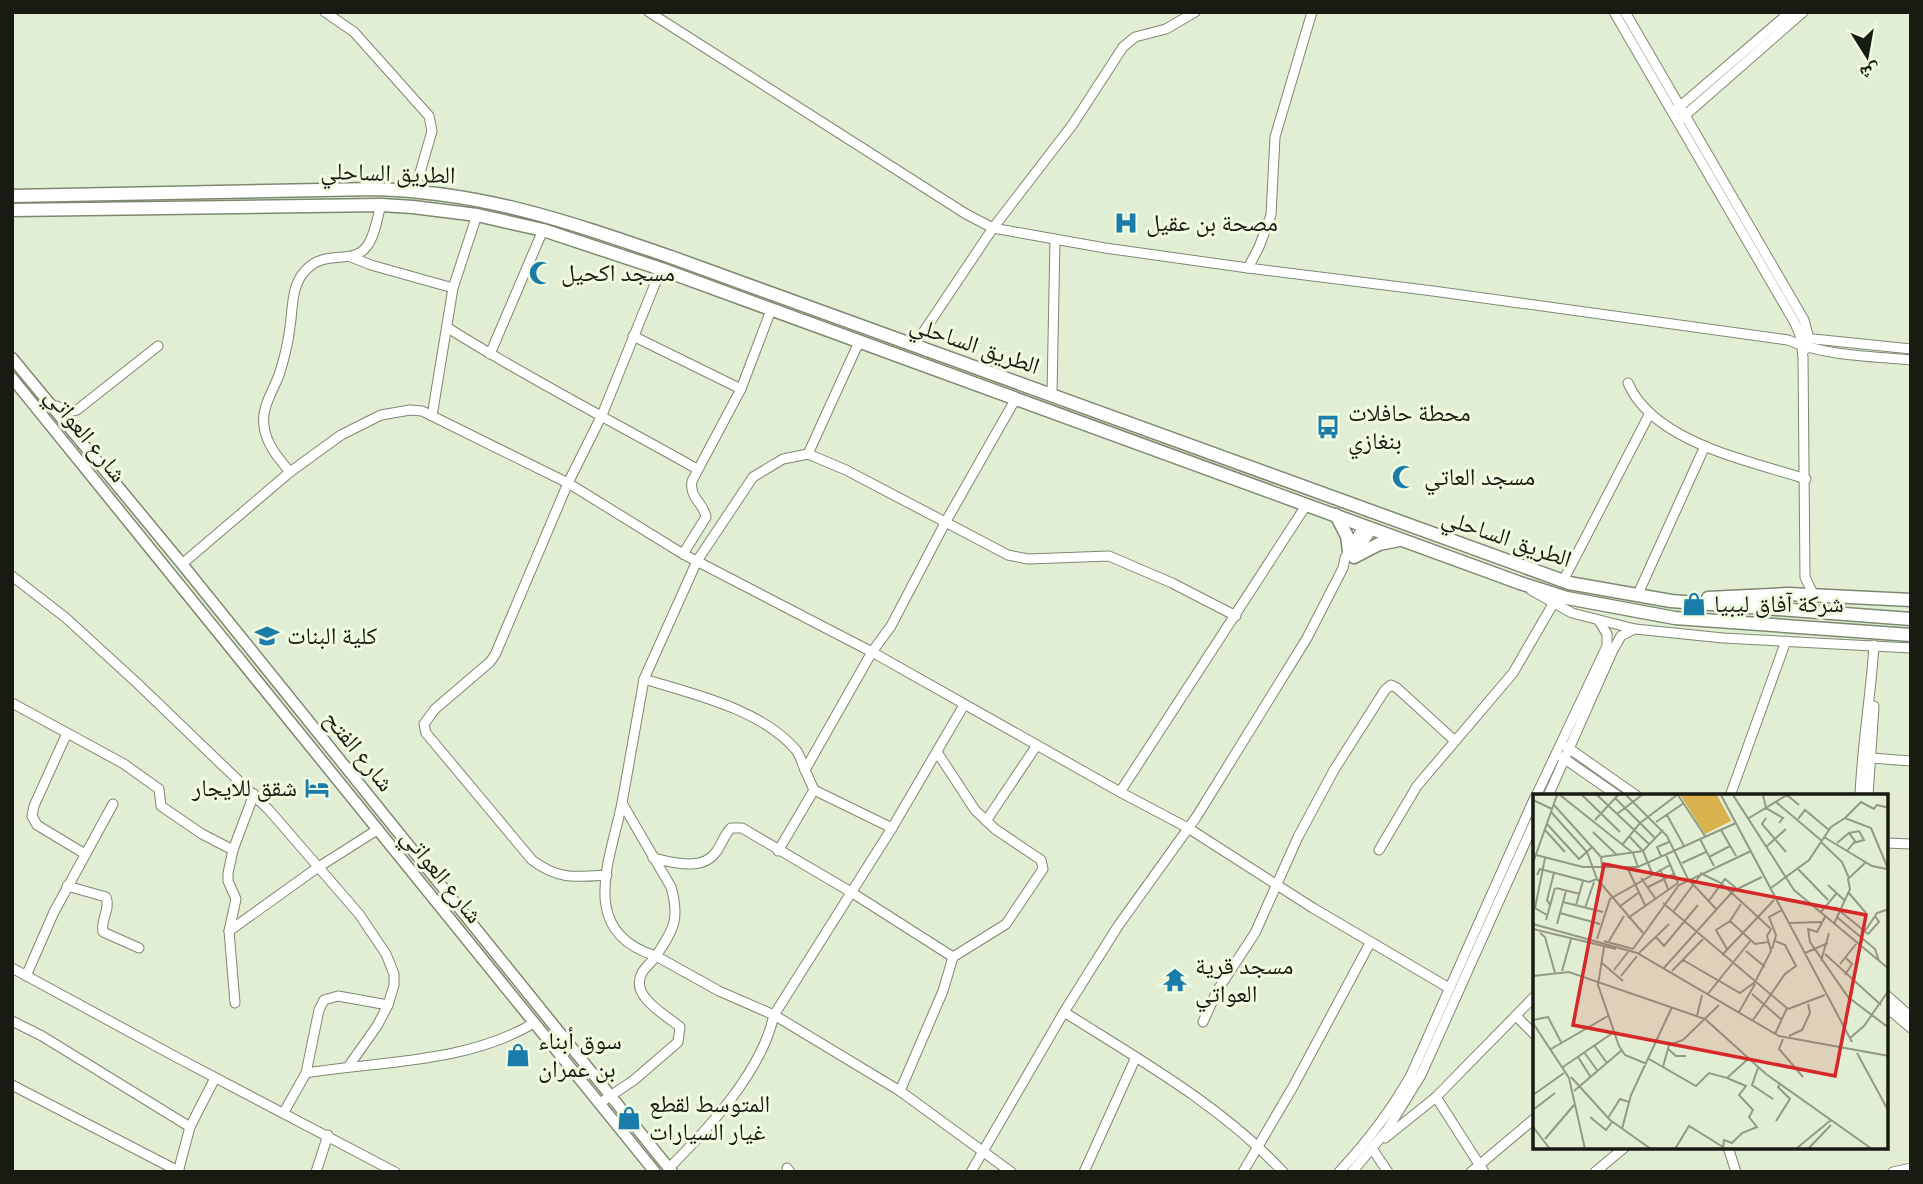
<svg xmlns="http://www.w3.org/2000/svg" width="1923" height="1184" viewBox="0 0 1923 1184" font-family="'Exo 2','Noto Naskh Arabic',sans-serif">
<rect width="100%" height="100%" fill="#e1eed4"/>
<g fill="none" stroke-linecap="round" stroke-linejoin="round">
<g stroke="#7d8871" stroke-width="11">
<g id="minor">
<polyline points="325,12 354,32 429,116 432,131 415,190"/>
<path d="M649,12L966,214L993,228L1105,248L1248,268L1433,291L1788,340C1825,356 1871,356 1911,360"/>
<polyline points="1614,12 1795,323 1801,338 1803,358 1805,577 1813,594"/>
<polyline points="1625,12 1804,320 1809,339 1806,349"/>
<polyline points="1677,109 1790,12"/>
<polyline points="1682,118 1803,12"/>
<polyline points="351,257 371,265 453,288"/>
<polyline points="1248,268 1259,247 1271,215 1275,137 1312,12"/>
<path d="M448,328C529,379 614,422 697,469"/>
<polyline points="633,336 741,389"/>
<polyline points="1804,338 1911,349"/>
<polyline points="914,346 993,228 1073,124 1123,47 1135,37 1166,29 1195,12"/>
<polyline points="490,354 543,230"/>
<path d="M1628,383C1653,442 1750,461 1806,479"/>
<polyline points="1052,393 1055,239"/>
<polyline points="51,406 57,406 67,412 77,410 158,346"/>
<polyline points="432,416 453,288 477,215"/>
<polyline points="808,454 859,342"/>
<path d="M290,472C279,459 266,444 264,426C261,408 273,391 279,375C284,360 288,343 290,327C293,308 291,286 305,271C325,248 353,266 367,246C375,236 377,218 381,205"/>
<path d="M683,554L706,517C704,503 689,498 692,481L741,389L771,310"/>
<polyline points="1354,557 1372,529"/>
<polyline points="182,564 290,472 341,435 381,415 410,410 422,411 568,483 683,554 872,652 1120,792 1188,828 1313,908 1449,988"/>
<polyline points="12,576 66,618 137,683 269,810 359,914 386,954 394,974 394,985 388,1005 338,996 324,1000 319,1010 306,1073 284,1112"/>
<polyline points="1563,581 1650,413"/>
<polyline points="1531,590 1572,613 1635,629 1723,638 1911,648"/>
<polyline points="1637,596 1705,446"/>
<path d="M644,679C693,694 761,709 796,750C800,755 802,763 805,770"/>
<polyline points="12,703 124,764 159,789 161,806 202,834 233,850"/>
<polyline points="67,733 34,806 32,816 37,825 85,854"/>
<polyline points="1567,747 1637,796"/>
<polyline points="1562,757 1618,796"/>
<polyline points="1871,758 1911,761"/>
<polyline points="814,790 892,828"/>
<polyline points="1120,792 1307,504"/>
<polyline points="1536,796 1607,646 1607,634 1599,621"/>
<polyline points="1548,796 1613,650 1621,636 1634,629"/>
<polyline points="1730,796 1786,641"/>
<path d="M1860,796C1862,745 1871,695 1874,645"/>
<polyline points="1868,796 1874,706"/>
<polyline points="986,821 1037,745"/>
<polyline points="1886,843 1911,844"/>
<polyline points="1379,850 1417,786 1513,673 1553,604"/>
<polyline points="778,851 814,790 805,770 872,652 891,626 945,523 1015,400"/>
<path d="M653,858C672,862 702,872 716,852C722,844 724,835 731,828H742L851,892L953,957"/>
<path d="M607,875C576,877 558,880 532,860L426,733L424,724L435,709L490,662L495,655L568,483L602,415L661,269"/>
<path d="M67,886L106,897C111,909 100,920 103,932L139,948"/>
<polyline points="229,931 317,868 377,830"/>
<polyline points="12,968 176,1057 395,1172"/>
<polyline points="26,976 54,912 113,804"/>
<polyline points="1886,995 1911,1017"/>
<polyline points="235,1003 229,931 236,899 228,881 228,873 233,850 254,794"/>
<polyline points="1886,1007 1911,1028"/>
<path d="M1064,1012C1140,1060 1222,1106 1283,1172"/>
<polyline points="1516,1016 1534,1034"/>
<polyline points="12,1021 42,1036 190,1127"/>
<polyline points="1203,1022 1217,991 1255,933 1298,837 1334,770 1385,690 1391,685 1397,688 1455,741"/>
<polyline points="348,1067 377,1026 388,1005"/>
<path d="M306,1073C382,1061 467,1063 534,1023"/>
<polyline points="12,1085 180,1172"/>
<polyline points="900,1091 943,991 953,957 1006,924 1043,869 1041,860 995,829 975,810 937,752"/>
<polyline points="1436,1097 1484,1172"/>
<path d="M600,1103L634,1080L678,1042L680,1027C666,1015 629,996 642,973C645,967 652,962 656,956C577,932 610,861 622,803"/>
<polyline points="1385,1138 1436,1097 1534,997"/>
<polyline points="1728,1147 1736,1172"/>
<polyline points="1373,1150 1388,1172"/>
<path d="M669,1168C709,1128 762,1071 774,1015L892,828L964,705"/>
<polyline points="787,1168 790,1172"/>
<polyline points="178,1172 190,1127 215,1078"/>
<polyline points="316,1172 328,1135"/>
<polyline points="971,1172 1064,1012 1118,926 1197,816 1307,638 1343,568 1345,558 1364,525"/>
<path d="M1011,1172L900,1091L774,1015L719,991L656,956C674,929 680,919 671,887L622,803L644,679L697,561L753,477L783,459L808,454L846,470L1008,555L1028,559L1109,556L1172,583L1236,616"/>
<polyline points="1084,1172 1136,1057"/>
<polyline points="1243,1172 1294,1085 1370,943"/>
<path d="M1339,1172C1367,1142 1391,1111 1411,1075L1534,799"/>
<polyline points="1352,1172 1387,1130 1421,1075 1534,823"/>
<polyline points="1471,1172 1534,1119"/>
<polyline points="1595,1172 1625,1147"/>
<polyline points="1893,1172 1911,1168"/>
</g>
</g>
<g stroke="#7d8871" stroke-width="13">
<g id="major">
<polyline points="12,358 182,564 672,1172"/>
<polyline points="12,378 655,1172"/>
</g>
</g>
<g stroke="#7d8871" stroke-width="15">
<g id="highway">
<path d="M12,196L374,189C484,192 569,222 671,257L1569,583L1671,601L1911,619"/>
<polyline points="12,210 381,205 413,207 477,215 543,230 661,269 1520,583 1567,598 1675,618 1911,635"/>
<polyline points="1336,515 1347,536 1349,551"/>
<polyline points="1354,557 1379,544 1399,540"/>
<polyline points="1708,598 1788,594 1911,600"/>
</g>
</g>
<use href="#minor" stroke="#fff" stroke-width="9"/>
<use href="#major" stroke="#fff" stroke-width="10"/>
<use href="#highway" stroke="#fff" stroke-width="12"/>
</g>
<defs>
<g id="hospital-bare" transform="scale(1.89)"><path d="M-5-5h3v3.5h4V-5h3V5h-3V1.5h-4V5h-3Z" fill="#1a7ca8" stroke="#eefbe1" stroke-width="2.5" paint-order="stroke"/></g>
<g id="mosque-bare" transform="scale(1.89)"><path d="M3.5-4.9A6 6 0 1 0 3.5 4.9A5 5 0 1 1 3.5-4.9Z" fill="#1a7ca8" stroke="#eefbe1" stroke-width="2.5" paint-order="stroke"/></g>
<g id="bus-bare" transform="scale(1.89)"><path d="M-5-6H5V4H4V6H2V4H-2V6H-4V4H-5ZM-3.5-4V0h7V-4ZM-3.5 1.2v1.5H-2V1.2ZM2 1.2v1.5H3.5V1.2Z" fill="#1a7ca8" stroke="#eefbe1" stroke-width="2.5" paint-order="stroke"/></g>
<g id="shop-bare" transform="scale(1.89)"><path d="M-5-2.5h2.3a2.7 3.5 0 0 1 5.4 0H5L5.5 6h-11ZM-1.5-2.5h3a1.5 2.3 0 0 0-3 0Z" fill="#1a7ca8" stroke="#eefbe1" stroke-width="2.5" paint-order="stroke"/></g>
<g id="school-bare" transform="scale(1.89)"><path d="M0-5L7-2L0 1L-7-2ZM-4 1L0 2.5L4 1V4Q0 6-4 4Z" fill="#1a7ca8" stroke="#eefbe1" stroke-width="2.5" paint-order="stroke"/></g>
<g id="hotel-bare" transform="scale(1.89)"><path d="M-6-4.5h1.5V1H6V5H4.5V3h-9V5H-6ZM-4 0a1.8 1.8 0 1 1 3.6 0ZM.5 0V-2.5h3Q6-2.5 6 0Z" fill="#1a7ca8" stroke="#eefbe1" stroke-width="2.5" paint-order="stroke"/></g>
<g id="temple-bare" transform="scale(1.89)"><path d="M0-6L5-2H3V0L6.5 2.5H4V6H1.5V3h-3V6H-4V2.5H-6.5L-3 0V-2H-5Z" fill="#1a7ca8" stroke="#eefbe1" stroke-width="2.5" paint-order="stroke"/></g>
</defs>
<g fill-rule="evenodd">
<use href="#hospital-bare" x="1126" y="223"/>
<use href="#mosque-bare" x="541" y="273"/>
<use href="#bus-bare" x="1328" y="427"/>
<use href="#mosque-bare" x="1404" y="477"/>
<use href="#shop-bare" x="1694" y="604"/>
<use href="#school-bare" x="267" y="636"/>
<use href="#hotel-bare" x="317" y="788"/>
<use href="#temple-bare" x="1175" y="980"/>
<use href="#shop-bare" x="518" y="1055"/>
<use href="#shop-bare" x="629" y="1118"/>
</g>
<g text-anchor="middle" stroke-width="6" stroke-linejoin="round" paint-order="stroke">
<g font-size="24" fill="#171b12" stroke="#eefbe1">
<text transform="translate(388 173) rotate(2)" y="8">الطريق الساحلي</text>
<text transform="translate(975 345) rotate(19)" y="8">الطريق الساحلي</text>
<text transform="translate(86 435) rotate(51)" y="8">شارع العواتي</text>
<text transform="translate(1507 538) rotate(19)" y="8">الطريق الساحلي</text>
<text transform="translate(359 751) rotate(51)" y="8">شارع الفتح</text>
<text transform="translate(442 876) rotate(51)" y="8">شارع العواتي</text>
</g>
<g font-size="24" fill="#171b12" stroke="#eefbe1" text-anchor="start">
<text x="1146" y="231">مصحة بن عقيل</text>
<text x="561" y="281">مسجد اكحيل</text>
<text x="1348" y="421">محطة حافلات<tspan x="1348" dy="28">بنغازي</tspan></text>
<text x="1424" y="485">مسجد العاتي</text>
<text x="1714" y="612">شركة آفاق ليبيا</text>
<text x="287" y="644">كلية البنات</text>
<text x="297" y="796" text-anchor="end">شقق للايجار</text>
<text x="1195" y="974">مسجد قرية<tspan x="1195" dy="28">العواتي</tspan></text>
<text x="538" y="1049">سوق أبناء<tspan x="538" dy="28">بن عمران</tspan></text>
<text x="649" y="1112">المتوسط لقطع<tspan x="649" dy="28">غيار السيارات</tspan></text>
</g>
</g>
<g transform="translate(1533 794)">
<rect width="355" height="355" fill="#e1eed4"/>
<path d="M147,1H184L198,27L172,40Z" fill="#d9b14d"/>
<path fill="none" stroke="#909a86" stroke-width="2" d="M27,1L100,59L105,73M49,1L87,38M64,1L116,50M93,1L134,42L155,85M145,1L172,42M188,1L319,248M200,1L261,96L356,175M230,1L233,14L250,24L246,29M82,4L122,44M0,6L19,15M243,8L289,47M21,11L68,63L69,72M18,18L54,58L64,85L110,139M84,20L109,1M134,21L151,52M216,24L254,1L266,11M233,24L229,30L253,58M312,24L328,8L341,15L344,11L356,14M265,25L272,16L296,36M62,26L85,1M123,28L151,9M14,30L46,65L59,53M12,36L32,58M188,36L203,62M60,38L84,61M316,39L326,37L331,46L320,49M96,42L110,57L119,79M291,43L339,72L354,75M167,45L181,72M288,48L309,68L316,84M304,49L316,39L322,47L314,57M89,51L107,29L144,1M233,53L253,35M3,61L50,73H105L203,29M133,61L145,89M128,62L124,53L136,48M68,63L110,57L130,36M176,63L197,52M12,64L2,114L14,121M0,69L24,1M149,69L173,58M94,73L112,111M127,75L135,95M265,75L295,106M4,81L7,75L56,88L64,85M108,84L122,104M155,85L184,116M295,91L311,106M115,93L141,80M23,94L47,100M238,94L276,66L298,33L312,24L338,34L356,77M315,98L333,119M30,108L70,118M175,108L192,85L203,94M130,109L255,215L292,201M17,111L14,106L21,79M43,111L50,87M86,113L105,99M302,113L335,140L346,128L342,122M52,114L61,88M62,116L68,93M140,118L169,79M27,119L67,130M287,119L303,100M292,123L284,138L275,135L277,148L315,203L356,234M95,124L145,89M305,124L342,155L346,167M13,126L22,94M197,127L222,150L235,148M256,129L288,128M0,130L104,159L246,242L356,262M24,130L33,97M301,130L317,95L315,85L332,69M0,135L83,155M332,137L344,119L356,115M7,139L12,143L22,179M123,143L131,152L165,111M64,145L77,105L137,71M71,147L100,155M76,147L91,122M71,153L65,191L86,252L92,261L114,270M100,155L146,91L218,57M194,155L183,136L197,127L208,110M239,155L243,141L236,123L249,116M213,157L232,173M106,159L136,130M272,159L295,149M292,160L348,211M189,161L241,106M150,166L207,199L222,188L238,157L234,142L238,135L188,89L167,79M288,167L296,139M69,169L90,187M307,170L323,150M130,175L200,97L229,83M81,176L95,158M29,177L38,145M139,177L170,145M312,181L319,170L313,164M0,182L36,178L172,225L233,280L339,355M88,182L104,162M219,200L249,226M174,201L218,146M206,218L222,190M164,222L169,201M0,226L15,223L29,250M220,226L252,180L263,172L252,151L242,147M0,229L36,284L52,355M242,240L254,214M256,242L269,236L277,219L275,210M317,244L331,232L356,196M250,245L246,255L270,283M61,251L74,269M134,254L143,262H153M18,255L75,222M51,258L64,276M324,259L356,318M45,263L57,282M116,265L163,292L176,279L194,284L215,265M30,273L81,238M130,273L136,251L150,246L186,211M225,274L219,291L240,305M38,283L77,326L118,355M41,297L89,256M0,301L31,279M0,316L22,299M57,323L73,336L79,328M75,324L87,305L96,308M243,327L257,305L245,293L247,290M0,333L17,355M89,335L98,301L139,213M12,345L41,311M264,354L298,326M142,355L156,332L190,353M190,355L191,346L199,349L209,339L224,333L216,323L220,316L206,301L213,292L194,284M275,355L298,331"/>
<path fill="#d62828" fill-opacity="0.15" stroke="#d62828" stroke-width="3.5" d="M71,70L333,121L302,282L40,231Z"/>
<rect width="355" height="355" fill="none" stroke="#171b12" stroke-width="3.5"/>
</g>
<rect width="1923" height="1184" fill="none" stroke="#171b12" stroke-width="28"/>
<g transform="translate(1867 56) rotate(169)" stroke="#eefbe1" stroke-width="5" paint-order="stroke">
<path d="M0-5L12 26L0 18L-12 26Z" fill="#171b12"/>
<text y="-10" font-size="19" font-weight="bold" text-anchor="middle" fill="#171b12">ش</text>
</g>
</svg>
